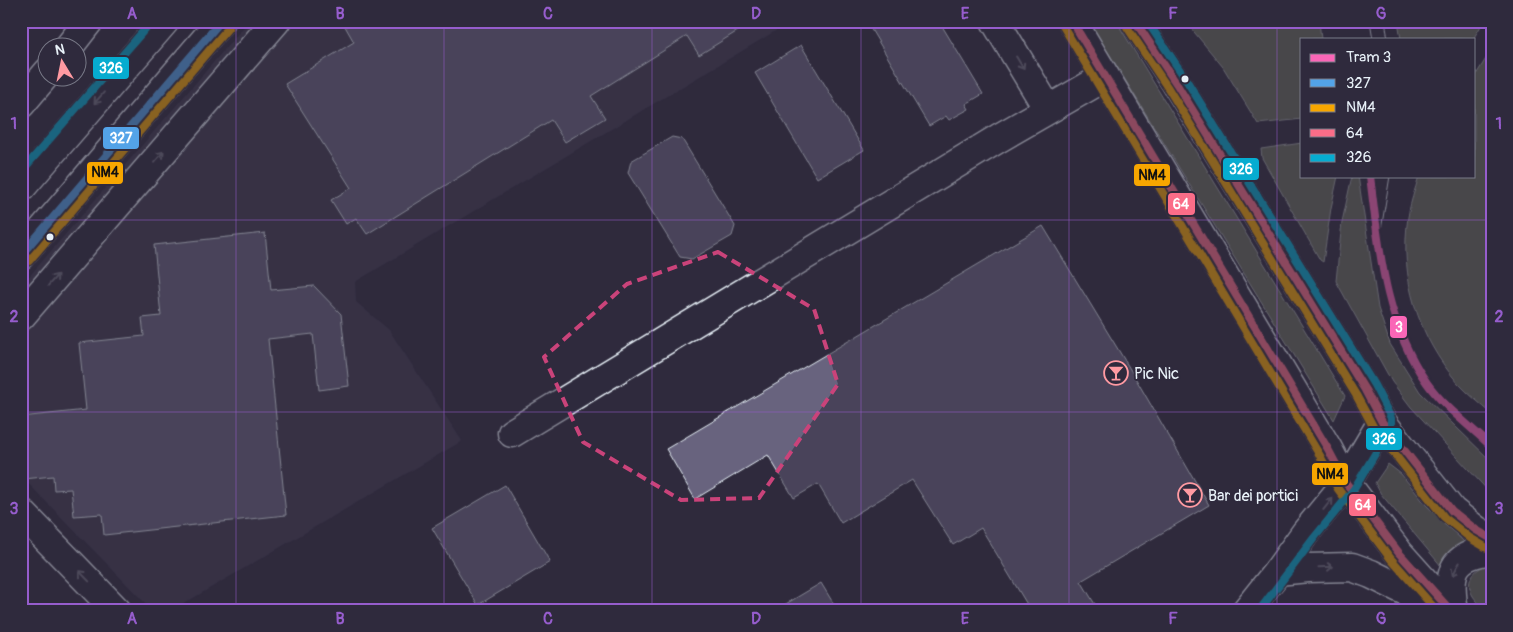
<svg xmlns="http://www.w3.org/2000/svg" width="1513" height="632" viewBox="0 0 1513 632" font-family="Pangolin,sans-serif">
<rect width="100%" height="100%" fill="#2f2a3d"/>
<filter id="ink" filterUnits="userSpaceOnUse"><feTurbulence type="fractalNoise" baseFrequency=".02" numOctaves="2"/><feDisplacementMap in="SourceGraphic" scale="10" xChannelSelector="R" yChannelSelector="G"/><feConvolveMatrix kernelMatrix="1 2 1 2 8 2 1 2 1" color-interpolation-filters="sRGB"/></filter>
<g filter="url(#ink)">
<polygon fill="#403b50" points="249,21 792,21 355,282 356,302 389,330 462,441 171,611 153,611 21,476 21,286"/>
<g fill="#666a5c" stroke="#a7aeaa">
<polygon points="1089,21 1116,21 1345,396 1334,420"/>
<polygon points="1185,21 1319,21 1321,39 1302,39 1302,119 1258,124 1223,67"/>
<polygon points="1398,21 1484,21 1473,39 1401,39"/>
<path d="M1492,49V414C1481,404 1468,394 1458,383C1418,337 1399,277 1408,217C1410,203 1415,190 1419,176H1474V78Z"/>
<polygon points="1302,143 1302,176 1338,176 1331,208 1323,262 1320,260 1262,158 1261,149"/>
<polygon points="1352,176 1358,176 1378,308 1390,344 1420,392 1492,462 1492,495 1411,407 1392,382 1336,281 1342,222"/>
<polygon points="1388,464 1401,474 1426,505 1464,542 1462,548 1442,567 1381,494 1375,483"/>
<path d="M1492,564V611H1486C1482,606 1476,601 1473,596C1463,579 1476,567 1492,564Z"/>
</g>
<g fill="#68647e" stroke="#e8f1f8">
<polygon points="342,21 754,21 699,55 687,36 591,96 605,118 565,142 551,120 367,234 356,218 346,224 331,200 351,188 285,84 354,42"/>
<polygon points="866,21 939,21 983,94 966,104 969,109 949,120 946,116 929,126"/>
<polygon points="801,45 864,150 817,178 755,73"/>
<polygon points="672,137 682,139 735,226 732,236 692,259 680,257 628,173 631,161"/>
<polygon points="1043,226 1133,374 1209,505 1081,581 1099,611 1031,611 981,528 953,545 912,480 841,523 818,484 794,498 768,455 695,499 666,449"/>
<polygon points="265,233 271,290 314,286 341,314 349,386 319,390 313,334 268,339 286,515 104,535 102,514 74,516 71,489 54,490 53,476 24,479 21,451 21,417 86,410 79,343 144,336 142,318 161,316 154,245"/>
<polygon points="505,485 550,562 478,605 432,528"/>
<polygon points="821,583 838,611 774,611"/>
</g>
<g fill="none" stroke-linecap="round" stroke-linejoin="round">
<g stroke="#e8f1f8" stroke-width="31">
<g id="street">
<polyline points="995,21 1048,109"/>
<polyline points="68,48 89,21"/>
<polyline points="21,104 48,72"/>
<polyline points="21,316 276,21"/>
<polyline points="512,433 999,138 1105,77"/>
<polyline points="21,512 117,611"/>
<polyline points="1246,611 1278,571 1308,568 1352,567 1371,574 1446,611"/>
</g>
</g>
<g stroke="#e8f1f8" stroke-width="31">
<g id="secondary">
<polyline points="1072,21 1328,449 1346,483 1399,553 1451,611"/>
<polyline points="1135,21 1176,83 1365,390 1382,422 1452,511 1476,530 1492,539"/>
<polyline points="1278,571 1306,532 1346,483 1382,422"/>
<path d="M1454,611C1448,573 1450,555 1492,550"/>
</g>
</g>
<g stroke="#e8f1f8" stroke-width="31">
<g id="primary">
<polyline points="21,188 165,21"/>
<polyline points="21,255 221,21"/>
</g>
</g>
<use href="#street" stroke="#2f2a3d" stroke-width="28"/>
<use href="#secondary" stroke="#2f2a3d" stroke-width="28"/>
<use href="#primary" stroke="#2f2a3d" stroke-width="28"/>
<g stroke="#e8f1f8" stroke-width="1">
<polyline points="1370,21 1373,39"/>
<polyline points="1385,21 1388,39"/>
<polyline points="1381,262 1381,230 1390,176"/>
</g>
<g stroke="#2f2a3d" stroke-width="11">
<polyline id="bus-1" points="21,255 221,21"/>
</g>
<g stroke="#2f2a3d" stroke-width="11">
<g id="bus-2">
<polyline points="1063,26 1319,454 1338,489 1391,559 1437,611"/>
<polyline points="1127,27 1168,88 1356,395 1374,428 1444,517 1470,538 1487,548"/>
<polyline points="29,261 229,27"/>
</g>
</g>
<g stroke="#2f2a3d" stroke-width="11">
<g id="bus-3">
<polyline points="1072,21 1328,449 1346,483 1399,553 1451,611"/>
<polyline points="1135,21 1176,83 1365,390 1382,422 1452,511 1476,530 1492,539"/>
</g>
</g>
<g stroke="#2f2a3d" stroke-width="11">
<g id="bus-4">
<polyline points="1147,21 1185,78 1374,385 1391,418 1391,427 1354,489 1314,538 1259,611"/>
<polyline points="21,172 152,21"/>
</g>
</g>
<use href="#bus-1" stroke="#53a3e8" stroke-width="8"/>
<use href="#bus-2" stroke="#f7a600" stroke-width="8"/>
<use href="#bus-3" stroke="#fb6d88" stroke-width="8"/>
<use href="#bus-4" stroke="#06acd0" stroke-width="8"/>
<g stroke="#2f2a3d" stroke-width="11">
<path id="tram-1" d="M1370,176C1379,248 1384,322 1427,383C1444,407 1470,426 1492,447"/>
</g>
<use href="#tram-1" stroke="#fa66b7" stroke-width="8"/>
</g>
<defs><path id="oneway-shaft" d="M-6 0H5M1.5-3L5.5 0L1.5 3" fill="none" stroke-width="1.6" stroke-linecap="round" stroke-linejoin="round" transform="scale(1.25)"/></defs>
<g stroke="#70707e">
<use href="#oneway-shaft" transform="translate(1020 63) rotate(59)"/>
<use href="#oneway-shaft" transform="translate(99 98) rotate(131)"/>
<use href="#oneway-shaft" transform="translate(159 157) rotate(-49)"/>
<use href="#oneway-shaft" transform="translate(53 280) rotate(-49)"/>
<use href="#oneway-shaft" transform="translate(1328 504) rotate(-51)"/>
<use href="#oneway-shaft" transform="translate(1326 567) rotate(-2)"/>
<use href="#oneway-shaft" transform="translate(1456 569) rotate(119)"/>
<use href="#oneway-shaft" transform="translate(84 576) rotate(-134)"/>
</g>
</g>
<path d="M0 0H1513V632H0ZM718,252L814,309L838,384L759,498L681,500L583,442L544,357L627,284Z" fill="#2f2a3d" fill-opacity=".55" fill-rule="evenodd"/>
<path fill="none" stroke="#ca437a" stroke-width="4" stroke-dasharray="10 6" stroke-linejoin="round" d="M718,252L814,309L838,384L759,498L681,500L583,442L544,357L627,284Z"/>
<path fill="none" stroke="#965dcd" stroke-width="1" stroke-opacity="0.55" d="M236,21V611M444,21V611M652,21V611M861,21V611M1069,21V611M1277,21V611M21,220H1492M21,412H1492"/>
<defs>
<g id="bar-ring" transform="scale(1.25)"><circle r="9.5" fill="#2f2a3d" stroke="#ff9aa2" stroke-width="1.5"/><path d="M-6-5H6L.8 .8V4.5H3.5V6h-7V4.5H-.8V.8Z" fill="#ff9aa2"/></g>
</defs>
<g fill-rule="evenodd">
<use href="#bar-ring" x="1116" y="373"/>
<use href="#bar-ring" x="1190" y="495"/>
</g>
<g fill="#e8f1f8" stroke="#2f2a3d" stroke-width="2">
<circle cx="1185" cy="79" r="4.5"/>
<circle cx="50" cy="237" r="4.5"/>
</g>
<g text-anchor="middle" stroke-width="4" stroke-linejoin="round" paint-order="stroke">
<g font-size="16" fill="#e8f1f8" stroke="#2f2a3d" text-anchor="start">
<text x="1134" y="379">Pic Nic</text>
<text x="1208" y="501">Bar dei portici</text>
</g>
</g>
<g stroke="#2f2a3d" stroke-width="2">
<rect x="92" y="56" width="38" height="24" rx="5" fill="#06acd0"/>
<rect x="102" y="126" width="38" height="24" rx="5" fill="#53a3e8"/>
<rect x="1222" y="157" width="38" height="24" rx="5" fill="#06acd0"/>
<rect x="86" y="161" width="38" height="24" rx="5" fill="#f7a600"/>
<rect x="1133" y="163" width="38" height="24" rx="5" fill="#f7a600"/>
<rect x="1167" y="192" width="29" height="24" rx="5" fill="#fb6d88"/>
<rect x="1389" y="315" width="19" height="24" rx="5" fill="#fa66b7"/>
<rect x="1365" y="427" width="38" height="24" rx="5" fill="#06acd0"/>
<rect x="1311" y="462" width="38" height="24" rx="5" fill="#f7a600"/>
<rect x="1348" y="493" width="29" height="24" rx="5" fill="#fb6d88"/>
</g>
<g font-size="14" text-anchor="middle" font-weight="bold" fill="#fff">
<text x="111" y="73">326</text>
<text x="121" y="143">327</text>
<text x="1241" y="174">326</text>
<text x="1181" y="209">64</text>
<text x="1399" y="332">3</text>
<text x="1384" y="444">326</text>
<text x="1363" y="510">64</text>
</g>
<g font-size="14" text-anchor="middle" font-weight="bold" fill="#111">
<text x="105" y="177">NM4</text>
<text x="1152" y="180">NM4</text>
<text x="1330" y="479">NM4</text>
</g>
<rect width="1513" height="632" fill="none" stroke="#2f2a3d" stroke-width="55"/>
<rect x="1300" y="38" width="175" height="140" fill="#2f2a3d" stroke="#797a88"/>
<rect x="1310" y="54" width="25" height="8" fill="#fa66b7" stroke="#797a88"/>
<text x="1346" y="62" font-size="15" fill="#e8f1f8">Tram 3</text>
<rect x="1310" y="79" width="25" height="8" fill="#53a3e8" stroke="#797a88"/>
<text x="1346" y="88" font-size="15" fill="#e8f1f8">327</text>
<rect x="1310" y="104" width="25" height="8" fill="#f7a600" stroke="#797a88"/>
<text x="1346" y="112" font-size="15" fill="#e8f1f8">NM4</text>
<rect x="1310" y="129" width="25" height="8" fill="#fb6d88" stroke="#797a88"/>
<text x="1346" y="138" font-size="15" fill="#e8f1f8">64</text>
<rect x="1310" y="154" width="25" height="8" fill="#06acd0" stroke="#797a88"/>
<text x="1346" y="162" font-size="15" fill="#e8f1f8">326</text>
<g transform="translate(62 62) rotate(350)"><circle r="24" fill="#2f2a3d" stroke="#797a88"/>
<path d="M0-4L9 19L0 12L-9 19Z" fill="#ff9aa2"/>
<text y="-8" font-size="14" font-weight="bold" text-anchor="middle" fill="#e8f1f8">N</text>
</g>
<rect x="28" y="28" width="1458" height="576" fill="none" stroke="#965dcd" stroke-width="2"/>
<g font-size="16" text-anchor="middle" font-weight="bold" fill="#965dcd">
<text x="132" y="19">A</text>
<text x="340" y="19">B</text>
<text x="548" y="19">C</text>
<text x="756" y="19">D</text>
<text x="965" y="19">E</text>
<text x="1173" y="19">F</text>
<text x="1381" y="19">G</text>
<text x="14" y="129">1</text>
<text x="1499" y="129">1</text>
<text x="14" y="322">2</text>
<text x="1499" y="322">2</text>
<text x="14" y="514">3</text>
<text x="1499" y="514">3</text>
<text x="132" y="624">A</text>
<text x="340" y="624">B</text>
<text x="548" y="624">C</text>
<text x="756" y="624">D</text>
<text x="965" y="624">E</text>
<text x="1173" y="624">F</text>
<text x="1381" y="624">G</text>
</g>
</svg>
